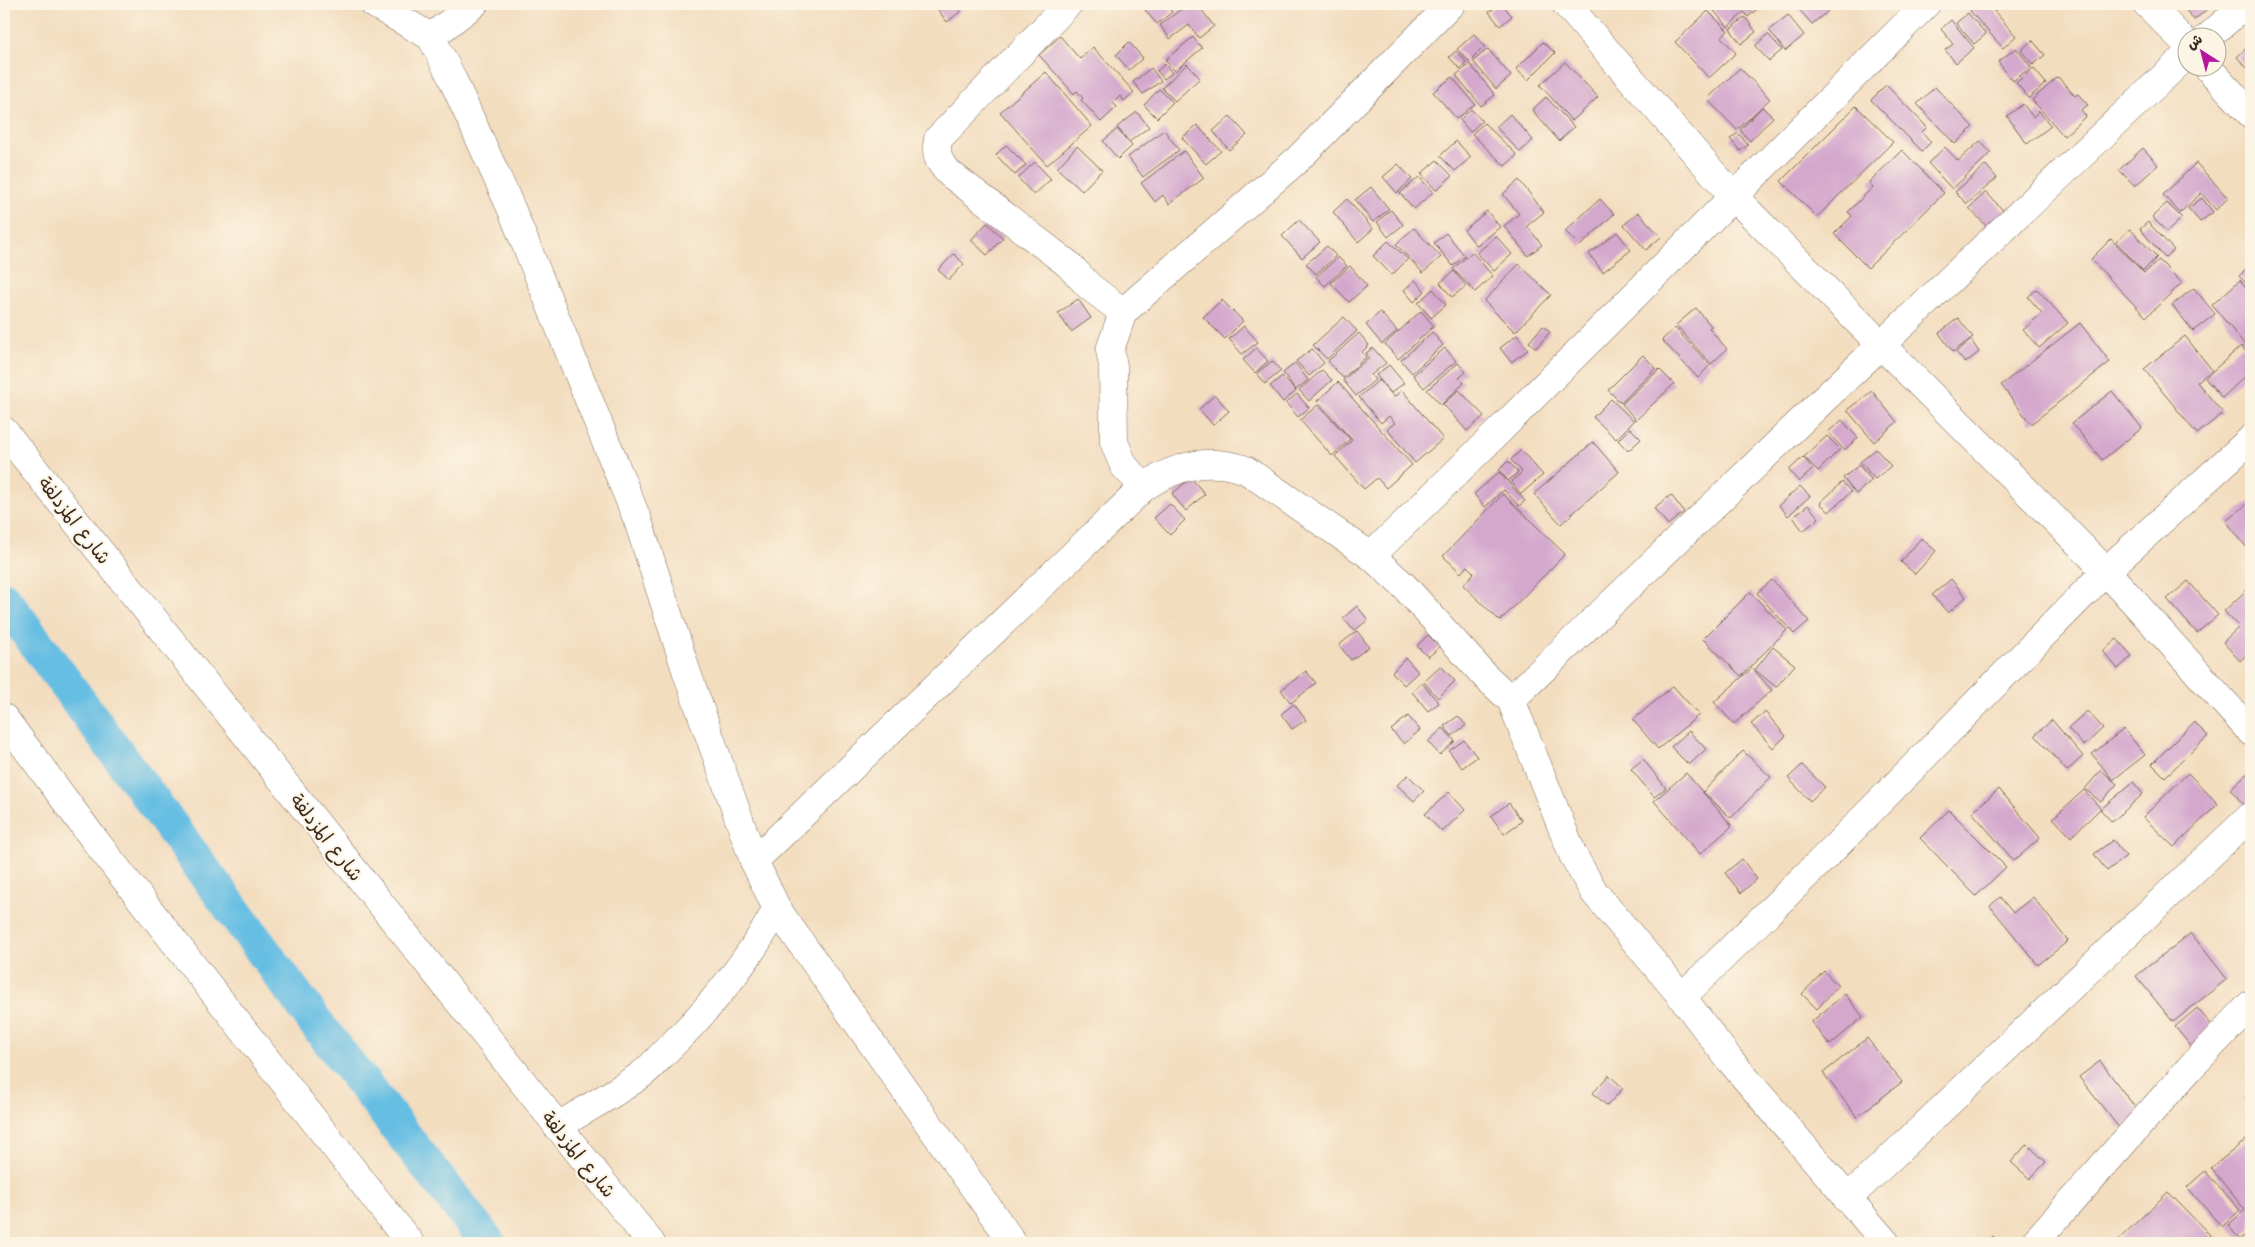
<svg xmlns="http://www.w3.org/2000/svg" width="2255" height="1247" viewBox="0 0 2255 1247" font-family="'Architects Daughter','Playpen Sans Arabic',sans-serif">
<rect width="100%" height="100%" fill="#fcf5e5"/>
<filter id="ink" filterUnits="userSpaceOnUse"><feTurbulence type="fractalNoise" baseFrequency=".02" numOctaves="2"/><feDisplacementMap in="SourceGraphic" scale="10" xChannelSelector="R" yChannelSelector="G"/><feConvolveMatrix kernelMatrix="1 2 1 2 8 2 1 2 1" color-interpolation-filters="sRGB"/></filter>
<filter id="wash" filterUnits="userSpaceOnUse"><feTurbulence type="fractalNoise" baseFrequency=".0096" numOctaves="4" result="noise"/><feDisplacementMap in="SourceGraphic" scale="20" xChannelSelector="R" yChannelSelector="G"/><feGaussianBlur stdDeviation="1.12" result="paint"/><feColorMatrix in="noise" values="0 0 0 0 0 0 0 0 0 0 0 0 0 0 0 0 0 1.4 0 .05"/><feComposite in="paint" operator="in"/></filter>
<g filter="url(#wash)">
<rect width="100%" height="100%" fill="#f3ddbf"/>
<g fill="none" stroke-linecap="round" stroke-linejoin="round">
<polyline stroke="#66bee3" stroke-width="36" points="4,600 319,1027 488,1243"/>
</g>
<g id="blocks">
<g fill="#d4a8cd">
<polygon points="940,4 955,4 961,11 947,22 936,7"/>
<polygon points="1152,4 1166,4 1172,12 1157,24 1145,10"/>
<polygon points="1171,4 1182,4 1175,9"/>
<polygon points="1188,4 1197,4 1214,26 1199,38 1189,25 1170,39 1160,25"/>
<polygon points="1499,4 1502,4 1512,16 1500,26 1489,12"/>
<polygon points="1708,4 1763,4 1748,17 1744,12 1728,27"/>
<polygon points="1801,4 1822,4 1828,11 1812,24 1797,7"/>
<polygon points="1979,4 1988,4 2016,36 2003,48 1970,11"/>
<polygon points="2181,4 2214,4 2194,20"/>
<polygon points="1708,11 1728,31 1721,37 1736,53 1709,78 1675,42"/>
<polygon points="1968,13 1986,34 1974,44 1956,23"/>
<polygon points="1788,15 1804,35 1785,51 1769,30"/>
<polygon points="1745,17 1756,32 1741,44 1730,29"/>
<polygon points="1951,20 1974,48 1956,63 1945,50 1953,44 1941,29"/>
<polygon points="1474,34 1485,46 1469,62 1457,49"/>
<polygon points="1768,34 1782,50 1769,61 1755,46"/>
<polygon points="1060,36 1080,59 1093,47 1134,92 1124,101 1120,96 1113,103 1117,107 1101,122 1081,100 1083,98 1077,91 1074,94 1039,55"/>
<polygon points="1193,37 1202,48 1175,71 1165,60"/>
<polygon points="2032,40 2045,55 2033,65 2021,51"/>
<polygon points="1129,42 1143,58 1129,70 1116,55"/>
<polygon points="1543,42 1555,53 1528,80 1516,69"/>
<polygon points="2251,44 2251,68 2249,70 2237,57"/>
<polygon points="2016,48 2031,67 2013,81 1998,62"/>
<polygon points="1488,49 1511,76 1496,89 1473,61"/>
<polygon points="1456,51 1466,62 1460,69 1449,57"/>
<polygon points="1565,62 1598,97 1572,121 1540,85"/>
<polygon points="1165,64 1172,73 1164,79 1157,71"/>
<polygon points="1187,64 1200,78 1175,101 1162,88"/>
<polygon points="1470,64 1495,95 1481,106 1456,75"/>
<polygon points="1151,68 1161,81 1143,94 1133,82"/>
<polygon points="1740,68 1770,99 1737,130 1707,99"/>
<polygon points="2033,68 2046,83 2029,98 2016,83"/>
<polygon points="1046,72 1092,126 1047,165 1000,112"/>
<polygon points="1452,77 1475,104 1457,119 1433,92"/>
<polygon points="2058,77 2075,96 2078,94 2088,105 2081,110 2086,116 2064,136 2032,100"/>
<polygon points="1886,85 1927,127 1922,132 1931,142 1922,151 1871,100"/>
<polygon points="1935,87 1973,127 1955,144 1917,104"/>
<polygon points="1159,89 1173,102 1157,118 1144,105"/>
<polygon points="1546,97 1574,127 1559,141 1532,110"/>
<polygon points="2023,104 2033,117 2039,111 2051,126 2027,144 2007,116"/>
<polygon points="1856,106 1893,142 1817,217 1781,181"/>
<polygon points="1762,107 1773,117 1750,141 1740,130"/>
<polygon points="1471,109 1482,121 1470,132 1460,120"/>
<polygon points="1137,112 1149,127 1129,142 1117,127"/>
<polygon points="1510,114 1533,140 1520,152 1496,127"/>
<polygon points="1230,116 1247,135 1229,150 1213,131"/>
<polygon points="1484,123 1517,155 1505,166 1472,134"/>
<polygon points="1197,125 1221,151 1206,164 1182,138"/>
<polygon points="1117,129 1132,146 1118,159 1103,141"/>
<polygon points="1164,130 1179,150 1143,177 1128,157"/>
<polygon points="1738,133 1748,145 1740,151 1730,139"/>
<polygon points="1456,141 1471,157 1455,171 1440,156"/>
<polygon points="1980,141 1991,153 1952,189 1928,163 1945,147 1958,161"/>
<polygon points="1006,145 1026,165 1015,175 996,155"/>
<polygon points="1077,146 1102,170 1082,191 1057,168"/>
<polygon points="2143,148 2158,165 2135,186 2119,170"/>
<polygon points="1902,150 1944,193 1868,268 1834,234 1852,216 1848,212 1873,187 1869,182"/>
<polygon points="1184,151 1204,178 1169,204 1163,195 1155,202 1141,183"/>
<polygon points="1437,160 1452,176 1436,190 1421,174"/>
<polygon points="1035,162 1051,179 1034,195 1018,178"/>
<polygon points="2196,163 2228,198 2216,210 2201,193 2180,213 2163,195"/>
<polygon points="1398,164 1412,179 1397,193 1383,177"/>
<polygon points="1986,165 1997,178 1967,204 1955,192"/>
<polygon points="1419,177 1433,192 1414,209 1400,193"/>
<polygon points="1519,180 1544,212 1527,226 1542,245 1528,256 1504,226 1519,214 1503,194"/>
<polygon points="1371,187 1389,209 1373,222 1355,200"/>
<polygon points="1986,192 2011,219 1994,234 1969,208"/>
<polygon points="2202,198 2213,212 2200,222 2188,208"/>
<polygon points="1347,199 1373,229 1358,242 1333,212"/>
<polygon points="1600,199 1614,214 1580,246 1565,231"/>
<polygon points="2167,203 2182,218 2167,232 2152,217"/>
<polygon points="1391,210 1403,225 1388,237 1377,222"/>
<polygon points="1487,211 1500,227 1477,246 1464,230"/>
<polygon points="1638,212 1661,237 1646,250 1624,225"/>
<polygon points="1299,220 1320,242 1302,258 1282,236"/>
<polygon points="2148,222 2174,250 2165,258 2140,229"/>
<polygon points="987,223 1003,238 987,255 971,240"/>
<polygon points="1414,228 1441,257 1423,273 1396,244"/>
<polygon points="2130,229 2157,257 2143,271 2116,242"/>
<polygon points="1617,232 1631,250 1603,272 1589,254"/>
<polygon points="1446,233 1465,256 1453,266 1434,243"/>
<polygon points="1496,236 1512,254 1494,271 1477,253"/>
<polygon points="2111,239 2144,273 2159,260 2182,283 2146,317 2091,259"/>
<polygon points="1388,241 1408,259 1392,275 1373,256"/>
<polygon points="1327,246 1336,256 1316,274 1306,264"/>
<polygon points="1472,252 1493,276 1475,292 1453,269"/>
<polygon points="954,254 964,264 949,280 938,270"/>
<polygon points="1338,257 1347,266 1325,286 1316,277"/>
<polygon points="1519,264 1551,295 1515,332 1484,301"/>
<polygon points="2251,264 2251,288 2239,276"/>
<polygon points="1350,266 1367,286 1349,302 1331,283"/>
<polygon points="1454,271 1466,286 1452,297 1440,283"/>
<polygon points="1415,280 1425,291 1414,302 1404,290"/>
<polygon points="2240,280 2251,293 2251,352 2212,305"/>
<polygon points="2194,288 2215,314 2193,331 2172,305"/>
<polygon points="1433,289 1446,305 1431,318 1418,303"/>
<polygon points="2037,289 2068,323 2039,348 2023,330 2042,313 2028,297"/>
<polygon points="1078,299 1091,318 1071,332 1058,313"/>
<polygon points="1222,300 1243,321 1225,339 1203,317"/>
<polygon points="1696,308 1711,326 1709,328 1727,349 1711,364 1676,325"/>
<polygon points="1421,311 1434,326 1398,359 1385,344"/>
<polygon points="1380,312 1397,331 1382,344 1366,325"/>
<polygon points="1344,317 1357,331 1327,359 1313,345"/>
<polygon points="1958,318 1973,337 1953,352 1939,333"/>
<polygon points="2080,323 2110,362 2031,424 2001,385"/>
<polygon points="1244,326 1258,342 1242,354 1229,339"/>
<polygon points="1543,326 1550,332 1536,348 1529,342"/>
<polygon points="1675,328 1710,365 1698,378 1662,340"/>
<polygon points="1432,332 1443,345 1412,373 1401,360"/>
<polygon points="1359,333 1369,345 1362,352 1366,357 1343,378 1328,361"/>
<polygon points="1517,335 1528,350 1511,362 1500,348"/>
<polygon points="2185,336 2212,370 2197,382 2223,413 2197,434 2144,369"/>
<polygon points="1971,340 1979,352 1965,363 1956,352"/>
<polygon points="2241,346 2251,358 2251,371 2222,398 2205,378"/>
<polygon points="1256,348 1268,361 1255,373 1243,360"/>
<polygon points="1373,348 1386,363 1371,375 1375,380 1356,396 1343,380 1369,357 1366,353"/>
<polygon points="1445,348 1456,361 1424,388 1413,375"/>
<polygon points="1312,349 1324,363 1309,376 1296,361"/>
<polygon points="1643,355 1656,368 1621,403 1608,390"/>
<polygon points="1272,361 1281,371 1265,384 1257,373"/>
<polygon points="1295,363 1308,380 1296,390 1283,373"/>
<polygon points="1458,363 1466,372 1459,378 1464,383 1441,405 1427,390"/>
<polygon points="1389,365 1404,383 1391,393 1376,375"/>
<polygon points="1659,369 1674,384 1636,420 1622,404"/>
<polygon points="1322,370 1332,380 1309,401 1299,390"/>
<polygon points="1282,376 1296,391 1283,402 1270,386"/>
<polygon points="1379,380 1394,397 1402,390 1443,439 1415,463 1387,429 1395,423 1389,416 1381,423 1359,397"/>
<polygon points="1338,382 1412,465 1386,488 1377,478 1364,489 1335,456 1352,440 1317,401"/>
<polygon points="1459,390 1484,416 1467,431 1443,404"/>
<polygon points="1872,391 1897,422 1874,442 1847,410"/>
<polygon points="2112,391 2142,428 2102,460 2072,423"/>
<polygon points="1297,394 1309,408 1298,417 1286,403"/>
<polygon points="1215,395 1229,411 1213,425 1199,409"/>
<polygon points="1611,399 1634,421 1616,439 1593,417"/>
<polygon points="1318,405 1350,439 1332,456 1300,420"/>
<polygon points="1842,420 1858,438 1844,450 1828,432"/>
<polygon points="1630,428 1641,439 1628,451 1618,440"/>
<polygon points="1827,436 1840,449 1818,471 1804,457"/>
<polygon points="1593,442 1619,472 1561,524 1534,494"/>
<polygon points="1876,449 1891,466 1875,479 1860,462"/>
<polygon points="1521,450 1543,475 1521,494 1511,482 1522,472 1511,460"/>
<polygon points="1803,457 1813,469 1799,482 1789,470"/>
<polygon points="1508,461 1518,472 1508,481 1499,470"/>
<polygon points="1859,465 1872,480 1856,494 1843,478"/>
<polygon points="1499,472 1525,501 1519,506 1504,490 1485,507 1474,494"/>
<polygon points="1191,478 1205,494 1186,511 1172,494"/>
<polygon points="1842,482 1851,492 1829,512 1820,503"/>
<polygon points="1800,486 1810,496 1788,516 1779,505"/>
<polygon points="1503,494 1565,554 1500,621 1463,585 1474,573 1467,566 1461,573 1443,556"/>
<polygon points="1671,495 1684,512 1668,525 1654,508"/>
<polygon points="2251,501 2251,553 2226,521"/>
<polygon points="1170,504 1185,520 1170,535 1154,518"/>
<polygon points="1808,505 1819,518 1803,531 1793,517"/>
<polygon points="1921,538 1936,551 1915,574 1901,562"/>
<polygon points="1951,579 1966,597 1948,613 1932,595"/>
<polygon points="1772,580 1809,621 1794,634 1757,593"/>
<polygon points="2188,581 2218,615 2197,633 2167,599"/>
<polygon points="2251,586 2251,651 2240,661 2223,642 2239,627 2224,611"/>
<polygon points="1750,592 1787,630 1741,676 1703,639"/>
<polygon points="1357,606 1368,620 1354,631 1343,618"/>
<polygon points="1357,631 1369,647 1351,660 1339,645"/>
<polygon points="1428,635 1440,647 1428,657 1417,646"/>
<polygon points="2117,639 2132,656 2118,669 2103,651"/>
<polygon points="1773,647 1795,665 1776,687 1755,670"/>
<polygon points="1406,658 1418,672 1404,685 1392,672"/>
<polygon points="1441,666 1455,681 1438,698 1424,682"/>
<polygon points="1752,668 1772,690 1734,724 1714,702"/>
<polygon points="1306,671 1316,683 1291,703 1281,690"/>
<polygon points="1422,683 1439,703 1428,711 1412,692"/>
<polygon points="1673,686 1699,715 1658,749 1633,720"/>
<polygon points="1294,704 1306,720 1292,729 1281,714"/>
<polygon points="2087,711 2103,728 2084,746 2068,728"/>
<polygon points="1765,712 1786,736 1773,748 1751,724"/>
<polygon points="1408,716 1420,730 1404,744 1391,730"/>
<polygon points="1458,716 1466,725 1452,736 1444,726"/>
<polygon points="2052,720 2083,756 2067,771 2035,735"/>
<polygon points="2194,722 2208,736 2165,777 2152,764"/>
<polygon points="1443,728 1455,741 1440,755 1428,742"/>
<polygon points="2124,729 2145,755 2113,780 2092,754"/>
<polygon points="1689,731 1706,749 1689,765 1671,747"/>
<polygon points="1464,740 1477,757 1462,768 1449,751"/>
<polygon points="1743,751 1771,777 1731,818 1703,792"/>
<polygon points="1643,759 1666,788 1654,797 1631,769"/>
<polygon points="1802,765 1825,787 1810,801 1788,778"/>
<polygon points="2101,770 2117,784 2101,802 2085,789"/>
<polygon points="2251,770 2251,810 2250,812 2230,789"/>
<polygon points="1686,773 1732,826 1700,854 1654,801"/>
<polygon points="2188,773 2218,804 2174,847 2143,817"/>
<polygon points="1408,775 1424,791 1414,801 1397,785"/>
<polygon points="2133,782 2143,794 2112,822 2100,809 2071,837 2053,818 2084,790 2101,809"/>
<polygon points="1999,789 2040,838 2014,861 1972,812"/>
<polygon points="1449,792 1465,810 1442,832 1425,814"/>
<polygon points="1509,803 1522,821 1504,834 1491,816"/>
<polygon points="1949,810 2006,867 1976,896 1920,838"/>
<polygon points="2113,840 2126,856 2107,871 2094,854"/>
<polygon points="1742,859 1757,879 1741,893 1725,873"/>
<polygon points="2000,897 2013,913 2033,897 2068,941 2038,965 1990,906"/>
<polygon points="2191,933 2227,979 2173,1022 2136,976"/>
<polygon points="1824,971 1838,986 1817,1009 1802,994"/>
<polygon points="1845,994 1863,1017 1830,1045 1811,1022"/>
<polygon points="2197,1008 2218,1032 2195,1051 2175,1027"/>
<polygon points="1867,1038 1902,1082 1857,1117 1823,1073"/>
<polygon points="2100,1061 2140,1114 2120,1129 2079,1077"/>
<polygon points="1609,1075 1623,1088 1607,1106 1593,1093"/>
<polygon points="2251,1091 2251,1103 2245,1098"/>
<polygon points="2246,1140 2251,1146 2251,1230 2240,1240 2228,1225 2245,1210 2211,1168"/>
<polygon points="2027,1144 2046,1162 2030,1179 2011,1162"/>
<polygon points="2205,1171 2240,1210 2222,1227 2187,1187"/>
<polygon points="2168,1192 2218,1243 2115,1243"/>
<polygon points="1993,1236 1998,1243 1982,1243"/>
</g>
</g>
</g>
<g filter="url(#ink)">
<use href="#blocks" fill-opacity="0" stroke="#7b6956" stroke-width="1"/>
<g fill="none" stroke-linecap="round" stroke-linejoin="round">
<g stroke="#7b6956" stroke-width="29">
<g id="minor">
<polyline points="374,4 431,37 451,76 511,208 638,521 687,673 754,861 777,909 1013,1243"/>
<path d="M1068,4L938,139C935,155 938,161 949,173L1068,264L1090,287L1123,312L1110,350L1113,366L1114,442L1124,466L1144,487"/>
<polyline points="1566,4 1732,195 2106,571 2251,732"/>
<polyline points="2147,4 2188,45"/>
<polyline points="431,37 474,4"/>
<polyline points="2207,38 2246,4"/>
<polyline points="2208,68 2251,114"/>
<polyline points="1123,312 1298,159 1451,4"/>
<polyline points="4,431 651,1243"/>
<polyline points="1371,556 1498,432 1926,4"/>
<polyline points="1511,700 1822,401 2188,54"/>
<polyline points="4,718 93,838 410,1243"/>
<path d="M754,861L1144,487C1177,465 1209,457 1246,470L1371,556L1404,586L1485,676L1511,700L1573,855L1594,892L1682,997L1729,1059L1886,1243"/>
<polyline points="1682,997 1836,846 2106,571 2251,439"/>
<path d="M557,1127C585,1109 615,1094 642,1074C652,1067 660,1056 669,1048C712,1006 748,961 777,909"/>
<polyline points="1847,1199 2251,816"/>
<polyline points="2034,1243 2189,1069 2251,1004"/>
</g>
</g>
<use href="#minor" stroke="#fff" stroke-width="28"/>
</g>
</g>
<g text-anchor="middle" stroke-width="4.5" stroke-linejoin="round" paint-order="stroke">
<g font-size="19" fill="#3b2a1e" stroke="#fcf5e5">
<text transform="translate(75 520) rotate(52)" y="7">شارع المزدلفة</text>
<text transform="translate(327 837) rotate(52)" y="7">شارع المزدلفة</text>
<text transform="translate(579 1154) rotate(51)" y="7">شارع المزدلفة</text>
</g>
</g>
<rect width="2255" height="1247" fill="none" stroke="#fcf5e5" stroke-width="20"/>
<g transform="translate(2202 52) rotate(324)"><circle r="24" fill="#fcf5e5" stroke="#afa495"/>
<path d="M0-4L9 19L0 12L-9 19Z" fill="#b5179e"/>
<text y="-8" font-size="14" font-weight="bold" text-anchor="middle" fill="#3b2a1e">ش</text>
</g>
</svg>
